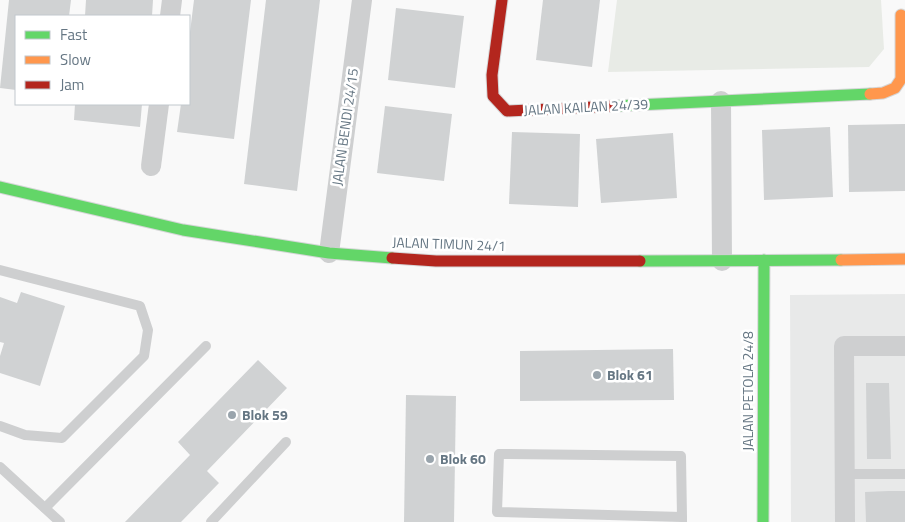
<svg xmlns="http://www.w3.org/2000/svg" width="905" height="522" viewBox="0 0 905 522" font-family="'Titillium Web',sans-serif">
<rect width="100%" height="100%" fill="#f9f9f9"/>
<polygon fill="#e8e9e9" points="905,294 905,522 791,522 790,295"/>
<polygon fill="#e8ebe6" points="617,0 881,0 884,49 869,67 608,72"/>
<g fill="#d0d2d3">
<polygon points="9,0 71,0 69,16 16,16 16,90 0,88"/>
<polygon points="86,0 153,0 152,16 85,16"/>
<polygon points="194,0 251,0 234,139 177,132 181,104 189,104 189,40"/>
<polygon points="266,0 320,0 297,191 244,184"/>
<polygon points="543,0 600,0 592,67 536,60"/>
<polygon points="396,8 464,16 455,88 388,80"/>
<polygon points="75,104 142,104 140,127 74,120"/>
<polygon points="385,106 452,114 444,181 377,173"/>
<polygon points="905,124 905,191 849,192 848,125"/>
<polygon points="830,127 833,197 764,200 762,130"/>
<polygon points="512,132 580,134 578,207 509,204"/>
<polygon points="673,133 677,198 601,203 596,139"/>
<polygon points="21,292 65,306 40,386 0,373 0,356 4,343 0,342 0,297 17,303"/>
<polygon points="673,349 674,400 520,401 520,351"/>
<polygon points="258,360 287,388 207,471 219,483 181,522 125,522 190,455 178,442"/>
<polygon points="866,383 889,383 891,459 867,459"/>
<polygon points="406,395 456,396 454,522 404,522"/>
<polygon points="889,491 905,491 905,522 866,522 865,492"/>
</g>
<g fill="none" stroke-linecap="round" stroke-linejoin="round">
<g stroke="#d5d6d7" stroke-width="13">
<g id="fast">
<polyline points="615,106 870,94"/>
<polyline points="0,187 183,230 329,253 392,258"/>
<polyline points="640,261 841,260"/>
<polyline points="763,522 764,260"/>
</g>
</g>
<g stroke="#d5d6d7" stroke-width="13">
<g id="slow">
<polyline points="870,94 883,93 895,88 901,79 901,15"/>
<polyline points="841,260 905,259"/>
</g>
</g>
<g stroke="#d5d6d7" stroke-width="13">
<g id="jam">
<polyline points="502,0 492,75 493,96 507,111 615,106"/>
<polyline points="392,258 436,261 640,261"/>
</g>
</g>
<g stroke="#cecfd0" stroke-width="10">
<polyline points="0,270 140,306 148,330 144,356 62,438 25,435 0,426"/>
<polyline points="0,467 60,522"/>
<polyline points="845,474 905,474"/>
<polyline points="45,508 206,346"/>
<polyline points="682,517 497,512 499,454 681,456 682,517 682,522"/>
<polyline points="211,522 286,442"/>
</g>
<g stroke="#cecfd0" stroke-width="20">
<polyline points="170,16 172,0"/>
<polyline points="721,101 722,261"/>
<polyline points="151,166 159,104"/>
<polyline points="329,253 362,0"/>
<polyline points="845,522 844,346 905,346"/>
</g>
<use href="#fast" stroke="#63d668" stroke-width="11"/>
<use href="#slow" stroke="#ff974d" stroke-width="11"/>
<use href="#jam" stroke="#b3261e" stroke-width="11"/>
</g>
<g fill="#99a4ac" stroke="#fff" stroke-width="2">
<circle cx="597" cy="375" r="5"/>
<circle cx="232" cy="415" r="5"/>
<circle cx="430" cy="459" r="5"/>
</g>
<g text-anchor="middle" stroke-width="5" stroke-linejoin="round" paint-order="stroke">
<g font-size="14" fill="#657683" stroke="#fff">
<text transform="translate(586 107) rotate(-3)" y="5">JALAN KAILAN 24/39</text>
<text transform="translate(345 127) rotate(-82)" y="5">JALAN BENDI 24/15</text>
<text transform="translate(449 244) rotate(2)" y="5">JALAN TIMUN 24/1</text>
<text transform="translate(748 391) rotate(-90)" y="5">JALAN PETOLA 24/8</text>
</g>
<g font-size="14" font-weight="bold" fill="#657683" stroke="#fff" text-anchor="start">
<text x="607" y="380">Blok 61</text>
<text x="242" y="420">Blok 59</text>
<text x="440" y="464">Blok 60</text>
</g>
</g>
<rect x="15" y="15" width="175" height="90" fill="#ffffff" stroke="#c1c8cd"/>
<rect x="25" y="31" width="25" height="8" fill="#63d668" stroke="#c1c8cd"/>
<text x="60" y="40" font-size="15" fill="#657683">Fast</text>
<rect x="25" y="56" width="25" height="8" fill="#ff974d" stroke="#c1c8cd"/>
<text x="60" y="65" font-size="15" fill="#657683">Slow</text>
<rect x="25" y="81" width="25" height="8" fill="#b3261e" stroke="#c1c8cd"/>
<text x="60" y="90" font-size="15" fill="#657683">Jam</text>
</svg>
